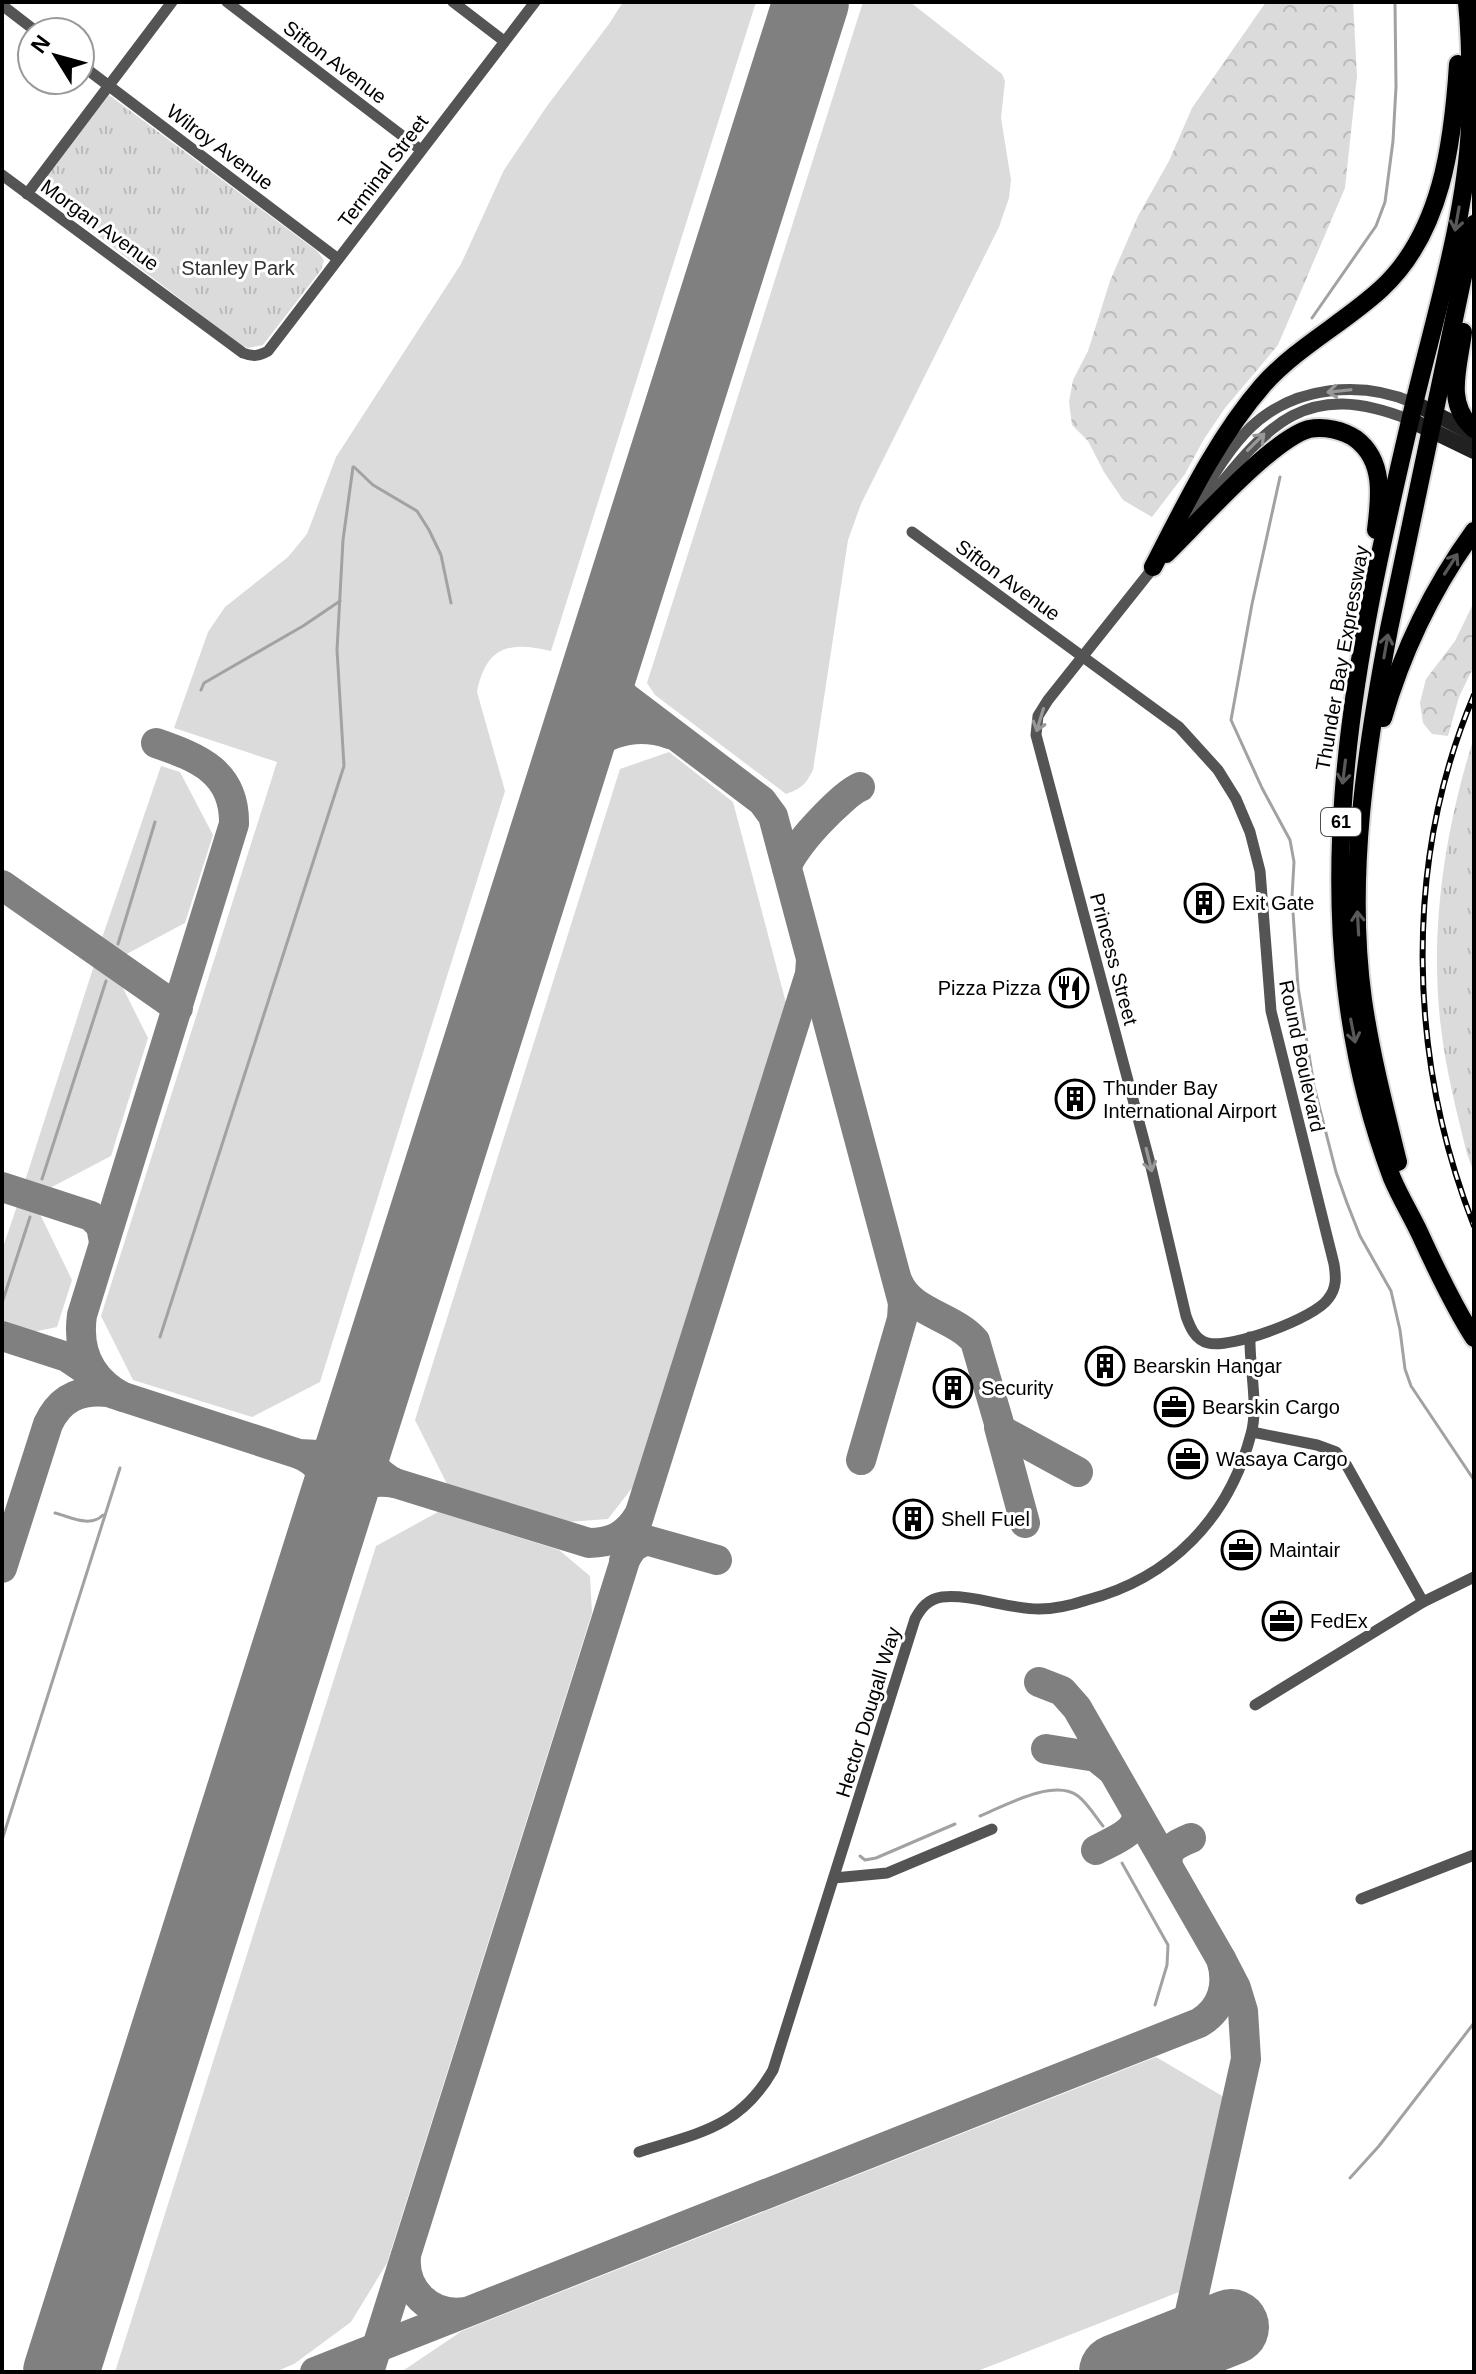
<svg xmlns="http://www.w3.org/2000/svg" width="1476" height="2374" viewBox="0 0 1476 2374" font-family="Arial,sans-serif">
<defs>
<pattern id="forest-crowns" width="20" height="18" patternUnits="userSpaceOnUse" patternTransform="scale(2)"><rect width="20" height="18" fill="#dbdbdb"/><path d="M2 6a3 3 0 1 1 6 0M12 15a3 3 0 1 1 6 0" fill="none" stroke="#bababa"/></pattern>
<pattern id="park-tufts" width="24" height="20" patternUnits="userSpaceOnUse" patternTransform="scale(2)"><rect width="24" height="20" fill="#dbdbdb"/><path d="M3 7l-1-3M5 7V3M7 7l1-3M15 17l-1-3M17 17v-4M19 17l1-3" fill="none" stroke="#bababa"/></pattern>
</defs>
<rect width="100%" height="100%" fill="#fff"/>
<g fill="#dbdbdb">
<path d="M623,2H756L551,651C510,641 486,646 477,692L505,791L320,1382L252,1417L133,1380L101,1316L277,762L174,728L208,632L225,607L288,557L307,534L336,457L461,264L504,170L547,106L609,24Z"/>
<path d="M863,2H910L1002,74L1005,81L1001,118L1011,180L1009,198L999,227L861,504L848,540L813,770C806,784 801,789 786,794L655,695L647,683Z"/>
<polygon points="669,752 733,802 786,1003 632,1488 608,1519 568,1522 447,1484 415,1420 620,769"/>
<polygon points="161,766 180,772 213,835 185,923 119,958 102,945 102,938"/>
<polygon points="95,962 118,978 148,1038 111,1156 48,1189 25,1181"/>
<polygon points="17,1206 40,1214 72,1280 57,1327 28,1333 2,1324 2,1250"/>
<polygon points="438,1512 559,1550 590,1576 592,1613 387,2263 351,2322 294,2364 275,2372 115,2372 376,1546"/>
<polygon points="1156,2057 1224,2097 1179,2292 975,2372 401,2372 462,2331"/>
</g>
<g fill="url(#forest-crowns)">
<polygon points="1266,2 1353,2 1357,76 1345,188 1278,345 1225,408 1204,439 1185,474 1152,517 1123,500 1104,472 1088,441 1072,425 1069,402 1073,380 1088,351 1110,281 1138,216 1169,161 1192,108"/>
<polygon points="1474,602 1474,666 1459,697 1448,736 1432,734 1423,723 1420,703 1426,679 1455,641"/>
</g>
<g fill="url(#park-tufts)">
<polygon points="109,95 317,251 324,260 321,270 263,345 248,348 240,345 45,195 42,188 45,177"/>
<path d="M1474,737V1173L1467,1154C1457,1113 1446,1071 1441,1028C1429,931 1445,829 1474,737Z"/>
</g>
<g fill="none" stroke-linecap="round" stroke-linejoin="round">
<g stroke="#a2a2a2" stroke-width="3">
<polyline points="1312,318 1376,226 1385,202 1393,141 1396,87 1395,2"/>
<polyline points="354,467 373,485 417,511 429,530 441,555 451,603"/>
<polyline points="1280,477 1252,604 1231,720 1262,788 1290,840 1294,862 1292,897 1298,987 1314,1086 1336,1172 1347,1203 1360,1236 1391,1291 1400,1330 1405,1369 1411,1386 1474,1480"/>
<polyline points="201,690 204,683 303,626 340,601"/>
<polyline points="118,944 155,822"/>
<polyline points="42,1179 106,981"/>
<polyline points="2,1303 30,1217"/>
<polyline points="160,1337 344,766 337,650 343,540 353,467"/>
<path d="M55,1513C71,1517 90,1528 103,1515"/>
<path d="M980,1816C1004,1806 1054,1778 1078,1796C1088,1804 1095,1816 1103,1826"/>
<polyline points="2,1840 120,1468"/>
<polyline points="860,1856 865,1860 876,1858 955,1824"/>
<polyline points="1122,1863 1168,1945 1167,1965 1155,2005"/>
<polyline points="1350,2178 1379,2146 1474,2023"/>
</g>
<g stroke="#808080" stroke-width="30">
<path d="M642,548L611,644C606,665 611,683 626,698L762,801L773,816L903,1303L902,1319L861,1460"/>
<path d="M559,812C563,799 567,784 573,770C591,734 633,721 670,734"/>
<path d="M787,868C789,850 843,794 860,787"/>
<polyline points="2,885 178,1008"/>
<polyline points="2,1187 91,1216 101,1226 104,1242"/>
<path d="M898,1282C911,1313 954,1316 975,1341L1001,1430L1078,1472"/>
<polyline points="2,1336 67,1357 95,1376"/>
<path d="M123,1397C90,1380 77,1350 82,1315L234,824C235,772 199,758 156,743"/>
<path d="M368,1414C359,1443 366,1469 395,1483L589,1543C612,1543 627,1535 639,1515"/>
<polyline points="999,1427 1025,1523"/>
<path d="M299,1454C330,1467 335,1495 325,1525"/>
<polyline points="624,1561 633,1547 646,1540 717,1560"/>
<path d="M2,1568L48,1424C60,1398 80,1389 108,1392L299,1454L318,1455L333,1450L355,1431L391,1322"/>
<path d="M305,1614C311,1593 317,1573 323,1553C335,1513 343,1474 395,1483"/>
<path d="M1039,1682L1062,1691L1077,1708L1221,1959L1236,1988L1243,2011L1246,2059L1188,2321C1175,2354 1138,2360 1109,2372"/>
<polyline points="1046,1749 1096,1757 1112,1770"/>
<path d="M1096,1850C1112,1841 1138,1833 1137,1813"/>
<path d="M1168,1866C1165,1849 1176,1844 1191,1838"/>
<path d="M406,2256C403,2290 430,2317 465,2312"/>
<polyline points="64,2372 90,2289"/>
<path d="M315,2372L1199,2023C1223,2009 1229,1984 1221,1959"/>
<polyline points="369,2372 810,974 811,960"/>
</g>
<g stroke="#808080" stroke-width="76">
<polyline points="61,2372 811,2"/>
<polyline points="1117,2372 1231,2327"/>
</g>
<g stroke="#dbdbdb" stroke-width="22">
<g id="trunk">
<path d="M1467,2C1471,42 1471,86 1470,126C1466,216 1435,316 1414,404C1353,662 1295,921 1392,1178C1400,1197 1411,1215 1420,1234C1436,1269 1453,1305 1474,1338"/>
<path d="M1463,332C1459,366 1444,404 1474,429"/>
<path d="M1166,554C1197,524 1272,439 1309,429C1324,426 1343,430 1356,439C1385,461 1380,498 1376,530"/>
<path d="M1153,567C1185,505 1217,438 1263,385C1297,347 1344,323 1381,289C1442,233 1453,142 1458,64"/>
<path d="M1383,718C1403,649 1432,589 1474,531"/>
<path d="M1398,1162C1385,1109 1371,1055 1363,1000C1346,877 1366,750 1389,629L1474,224"/>
</g>
</g>
<g stroke="#545454" stroke-width="11">
<polyline points="227,2 421,150"/>
<polyline points="453,2 504,41"/>
<polyline points="2,5 37,32"/>
<polyline points="80,64 338,259"/>
<path d="M2,175L243,353C253,357 259,356 268,351L535,2"/>
<polyline points="27,194 172,2"/>
<path d="M1205,503C1267,426 1304,377 1410,420"/>
<path d="M1186,519C1206,489 1225,452 1251,427C1294,386 1361,380 1414,403"/>
<path d="M912,532L1179,727L1218,770L1236,799L1250,832L1260,871L1271,1011L1334,1264C1336,1277 1337,1288 1328,1299C1315,1318 1231,1349 1208,1343C1195,1340 1190,1327 1186,1316L1151,1167L1036,735L1038,716L1048,700L1157,563"/>
<polyline points="1252,1432 1317,1445 1336,1452 1347,1466 1423,1602"/>
<polyline points="1255,1705 1423,1602 1474,1577"/>
<polyline points="834,1878 887,1873 992,1829"/>
<polyline points="1361,1899 1474,1855"/>
<path d="M639,2152C698,2133 740,2128 773,2070L915,1619C921,1608 928,1599 942,1597C974,1594 1007,1609 1039,1609C1056,1609 1072,1605 1087,1600C1171,1578 1229,1518 1251,1434C1259,1406 1249,1366 1250,1337"/>
</g>
<g stroke="#212121" stroke-width="16">
<polyline points="1414,403 1474,434"/>
<polyline points="1410,420 1474,451"/>
</g>
<use href="#trunk" stroke="#000" stroke-width="18"/>
<g stroke="#000" stroke-width="6">
<path id="rail" d="M1474,695C1403,862 1408,1058 1474,1226"/>
</g>
<use href="#rail" stroke="#fff" stroke-width="3" stroke-dasharray="9" stroke-linecap="butt"/>
</g>
<defs><path id="oneway-shaft" d="M-6 0H5M1.5-3L5.5 0L1.5 3" fill="none" stroke-width="1.6" stroke-linecap="round" stroke-linejoin="round" transform="scale(2)"/></defs>
<g stroke="#595959">
<use href="#oneway-shaft" transform="translate(1457 219) rotate(100)"/>
<use href="#oneway-shaft" transform="translate(1451 564) rotate(-57)"/>
<use href="#oneway-shaft" transform="translate(1386 646) rotate(-80)"/>
<use href="#oneway-shaft" transform="translate(1344 772) rotate(97)"/>
<use href="#oneway-shaft" transform="translate(1358 923) rotate(-93)"/>
<use href="#oneway-shaft" transform="translate(1353 1031) rotate(79)"/>
</g>
<g stroke="#989898">
<use href="#oneway-shaft" transform="translate(1339 391) rotate(174)"/>
<use href="#oneway-shaft" transform="translate(1256 442) rotate(-45)"/>
<use href="#oneway-shaft" transform="translate(1040 720) rotate(107)"/>
<use href="#oneway-shaft" transform="translate(1149 1160) rotate(76)"/>
</g>
<defs>
<g id="building-ring" transform="scale(2)"><circle r="9.5" fill="#fff" stroke="#000" stroke-width="1.5"/><path d="M-4-6H4V6H1V3H-1V6H-4ZM-2.5-4.3h1.7v1.8h-1.7ZM.8-4.3h1.7v1.8H.8ZM-2.5-1h1.7V.8h-1.7ZM.8-1h1.7V.8H.8Z" fill="#000"/></g>
<g id="restaurant-ring" transform="scale(2)"><circle r="9.5" fill="#fff" stroke="#000" stroke-width="1.5"/><path d="M-5-6h1v4h1v-4h1v4h1v-4h1v5L-1.5 .5V6h-2V.5L-5-1ZM5-6V6H3V1.5H1.5Q1.5-4 5-6Z" fill="#000"/></g>
<g id="office-ring" transform="scale(2)"><circle r="9.5" fill="#fff" stroke="#000" stroke-width="1.5"/><path d="M-6-3h4V-5.5h4V-3h4V5H-6ZM-1-4.5V-3h2v-1.5ZM-6 0V1H6V0Z" fill="#000"/></g>
</defs>
<g fill-rule="evenodd">
<use href="#building-ring" x="1204" y="903"/>
<use href="#restaurant-ring" x="1069" y="988"/>
<use href="#building-ring" x="1075" y="1099"/>
<use href="#building-ring" x="1105" y="1366"/>
<use href="#building-ring" x="953" y="1388"/>
<use href="#office-ring" x="1174" y="1407"/>
<use href="#office-ring" x="1188" y="1459"/>
<use href="#building-ring" x="913" y="1519"/>
<use href="#office-ring" x="1241" y="1550"/>
<use href="#office-ring" x="1282" y="1621"/>
</g>
<g text-anchor="middle" stroke-width="6" stroke-linejoin="round" paint-order="stroke">
<rect fill="#fff" stroke="#4c4c4c" stroke-width="2" x="1321" y="808" width="40" height="28" rx="6"/>
<g font-size="18" font-weight="bold" fill="#000">
<text x="1341" y="828">61</text>
</g>
<g font-size="20" fill="#000" stroke="#fff">
<text transform="translate(335 62) rotate(37)" y="7">Sifton Avenue</text>
<text transform="translate(220 147) rotate(37)" y="7">Wilroy Avenue</text>
<text transform="translate(383 171) rotate(-53)" y="7">Terminal Street</text>
<text transform="translate(100 225) rotate(36)" y="7">Morgan Avenue</text>
<text transform="translate(1008 580) rotate(36)" y="7">Sifton Avenue</text>
<text transform="translate(1342 658) rotate(-80)" y="7">Thunder Bay Expressway</text>
<text transform="translate(1114 959) rotate(75)" y="7">Princess Street</text>
<text transform="translate(1302 1056) rotate(78)" y="7">Round Boulevard</text>
<text transform="translate(868 1712) rotate(-73)" y="7">Hector Dougall Way</text>
</g>
<g font-size="20" fill="#323232" stroke="#fff">
<text x="238" y="275">Stanley Park</text>
</g>
<g font-size="20" fill="#000" stroke="#fff" text-anchor="start">
<text x="1232" y="910">Exit Gate</text>
<text x="1041" y="995" text-anchor="end">Pizza Pizza</text>
<text x="1103" y="1095">Thunder Bay<tspan x="1103" dy="23">International Airport</tspan></text>
<text x="1133" y="1373">Bearskin Hangar</text>
<text x="981" y="1395">Security</text>
<text x="1202" y="1414">Bearskin Cargo</text>
<text x="1216" y="1466">Wasaya Cargo</text>
<text x="941" y="1526">Shell Fuel</text>
<text x="1269" y="1557">Maintair</text>
<text x="1310" y="1628">FedEx</text>
</g>
</g>
<rect width="1476" height="2374" fill="none" stroke="#000000" stroke-width="8"/>
<g transform="translate(56 56) rotate(307)"><circle r="38" fill="#ffffff" stroke="#999999" stroke-width="2"/>
<path d="M0-6L14 30L0 20L-14 30Z" fill="#000000"/>
<text y="-12" font-size="22" font-weight="bold" text-anchor="middle" fill="#000000">N</text>
</g>
</svg>
